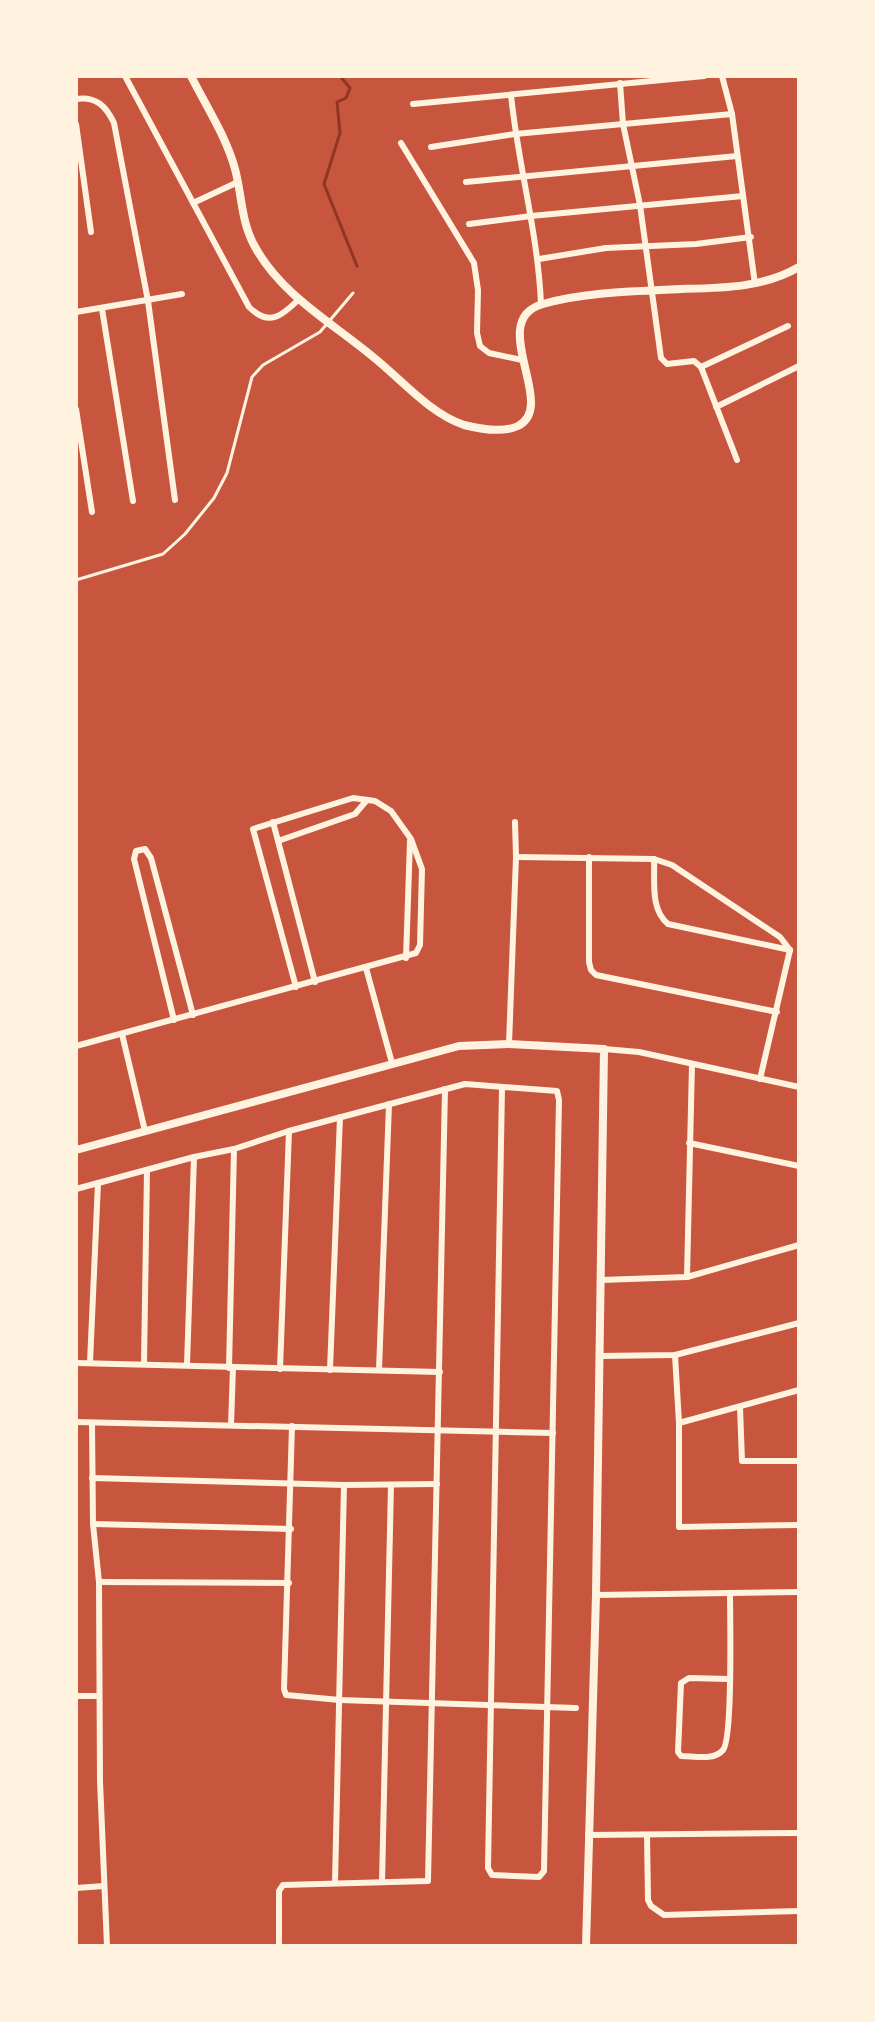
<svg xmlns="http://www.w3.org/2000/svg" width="875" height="2022" viewBox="0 0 875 2022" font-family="'Sofia Sans Condensed',sans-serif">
<rect width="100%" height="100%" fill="#c8553d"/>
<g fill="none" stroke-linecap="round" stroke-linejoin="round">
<polyline stroke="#8f3625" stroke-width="3" points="340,76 350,88 346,98 337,102 340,133 324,184 357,266"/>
<polyline stroke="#fff3e0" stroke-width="3" points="76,580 163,554 185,534 214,498 227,473 252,377 263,365 320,332 353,293"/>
<g stroke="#fff3e0" stroke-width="6">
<path d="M125,76L249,307C269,327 282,316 299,299"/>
<polyline points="722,76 732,114 755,284"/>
<polyline points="620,83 623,124 640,205 661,358 667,364 694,361 701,367 737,460"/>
<path d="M511,95C518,165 538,233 541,304"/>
<path d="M76,99C96,96 106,106 114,123L148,301L175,500"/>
<polyline points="413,104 704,76"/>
<polyline points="76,124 91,232"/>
<polyline points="401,143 474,263 478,290 477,333 480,346 489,353 522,360"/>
<polyline points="431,147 515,134 732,114"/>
<polyline points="466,182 737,156"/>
<polyline points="193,203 238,182"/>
<polyline points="469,224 531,216 743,196"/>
<polyline points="539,259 606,248 696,244 751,237"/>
<polyline points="102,309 133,501"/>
<polyline points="76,312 182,294"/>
<polyline points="701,367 788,326"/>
<polyline points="716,407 799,366"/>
<polyline points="76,409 92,512"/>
<polyline points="273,822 315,982"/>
<polyline points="278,841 355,814 367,800"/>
<polyline points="516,857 654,859 672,865 780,937 790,950"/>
<polyline points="589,857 589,962 591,970 596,975 777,1012"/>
<path d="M654,859C655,882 650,909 668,924L790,950"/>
<polyline points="406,958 410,841"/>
<polyline points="366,968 392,1063"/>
<polyline points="174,1020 134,859 136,851 145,849 151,858 193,1015"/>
<polyline points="122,1034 145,1131"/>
<polyline points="509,1044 516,857 515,822"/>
<polyline points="76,1046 416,953 420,945 422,869 411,839 391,811 375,801 353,798 253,829 296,987"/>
<polyline points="604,1049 639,1052 799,1087"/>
<polyline points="760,1079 790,950"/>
<polyline points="689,1143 799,1166"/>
<polyline points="76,1189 194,1157 234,1149 289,1131 465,1084 557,1091 559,1100 544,1871 539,1877 492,1875 488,1868 502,1088"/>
<polyline points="687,1277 692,1064"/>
<polyline points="601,1280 687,1277 799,1245"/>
<polyline points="675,1355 679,1423 679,1527 799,1525"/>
<polyline points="600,1356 675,1355 799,1323"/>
<polyline points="76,1363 440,1372"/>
<polyline points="90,1363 98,1183"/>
<polyline points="144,1364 147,1170"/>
<polyline points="187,1365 194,1157"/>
<polyline points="229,1368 234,1149"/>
<polyline points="280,1369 289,1131"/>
<polyline points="330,1370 340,1117"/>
<polyline points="379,1370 389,1104"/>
<polyline points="740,1407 742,1461 799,1461"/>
<polyline points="76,1422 553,1433"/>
<polyline points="92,1423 93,1524 99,1582 100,1781 107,1946"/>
<polyline points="679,1423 799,1390"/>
<polyline points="231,1425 233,1368"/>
<polyline points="292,1426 284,1689 286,1695 340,1700 576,1708"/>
<polyline points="92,1478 344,1485 437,1484"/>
<polyline points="93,1524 291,1529"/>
<polyline points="99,1582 289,1583"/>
<polyline points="596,1595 799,1592"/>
<path d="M729,1679L689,1678L681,1683L678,1752L681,1756C694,1756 714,1761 723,1750C733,1738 730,1616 730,1593"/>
<polyline points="76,1696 98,1696"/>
<polyline points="588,1835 799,1833"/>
<polyline points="647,1835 648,1900 651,1906 664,1915 799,1911"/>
<polyline points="382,1882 391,1485"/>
<polyline points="335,1883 344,1485"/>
<polyline points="76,1888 104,1886"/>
<polyline points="279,1946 279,1891 283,1885 428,1881 445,1089"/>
</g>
<g stroke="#fff3e0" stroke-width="8">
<path d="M191,76C206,106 226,136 235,169C242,195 241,221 254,245C280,294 331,322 372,356C401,379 429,413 464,425C480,429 503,433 518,426C559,406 485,320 543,304C584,292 638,291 681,289C722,288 763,288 799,267"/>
<polyline points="76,1150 459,1046 509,1044 604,1049 596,1595 586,1946"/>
</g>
</g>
<rect width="875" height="2022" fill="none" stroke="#fff3e0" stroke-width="156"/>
</svg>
